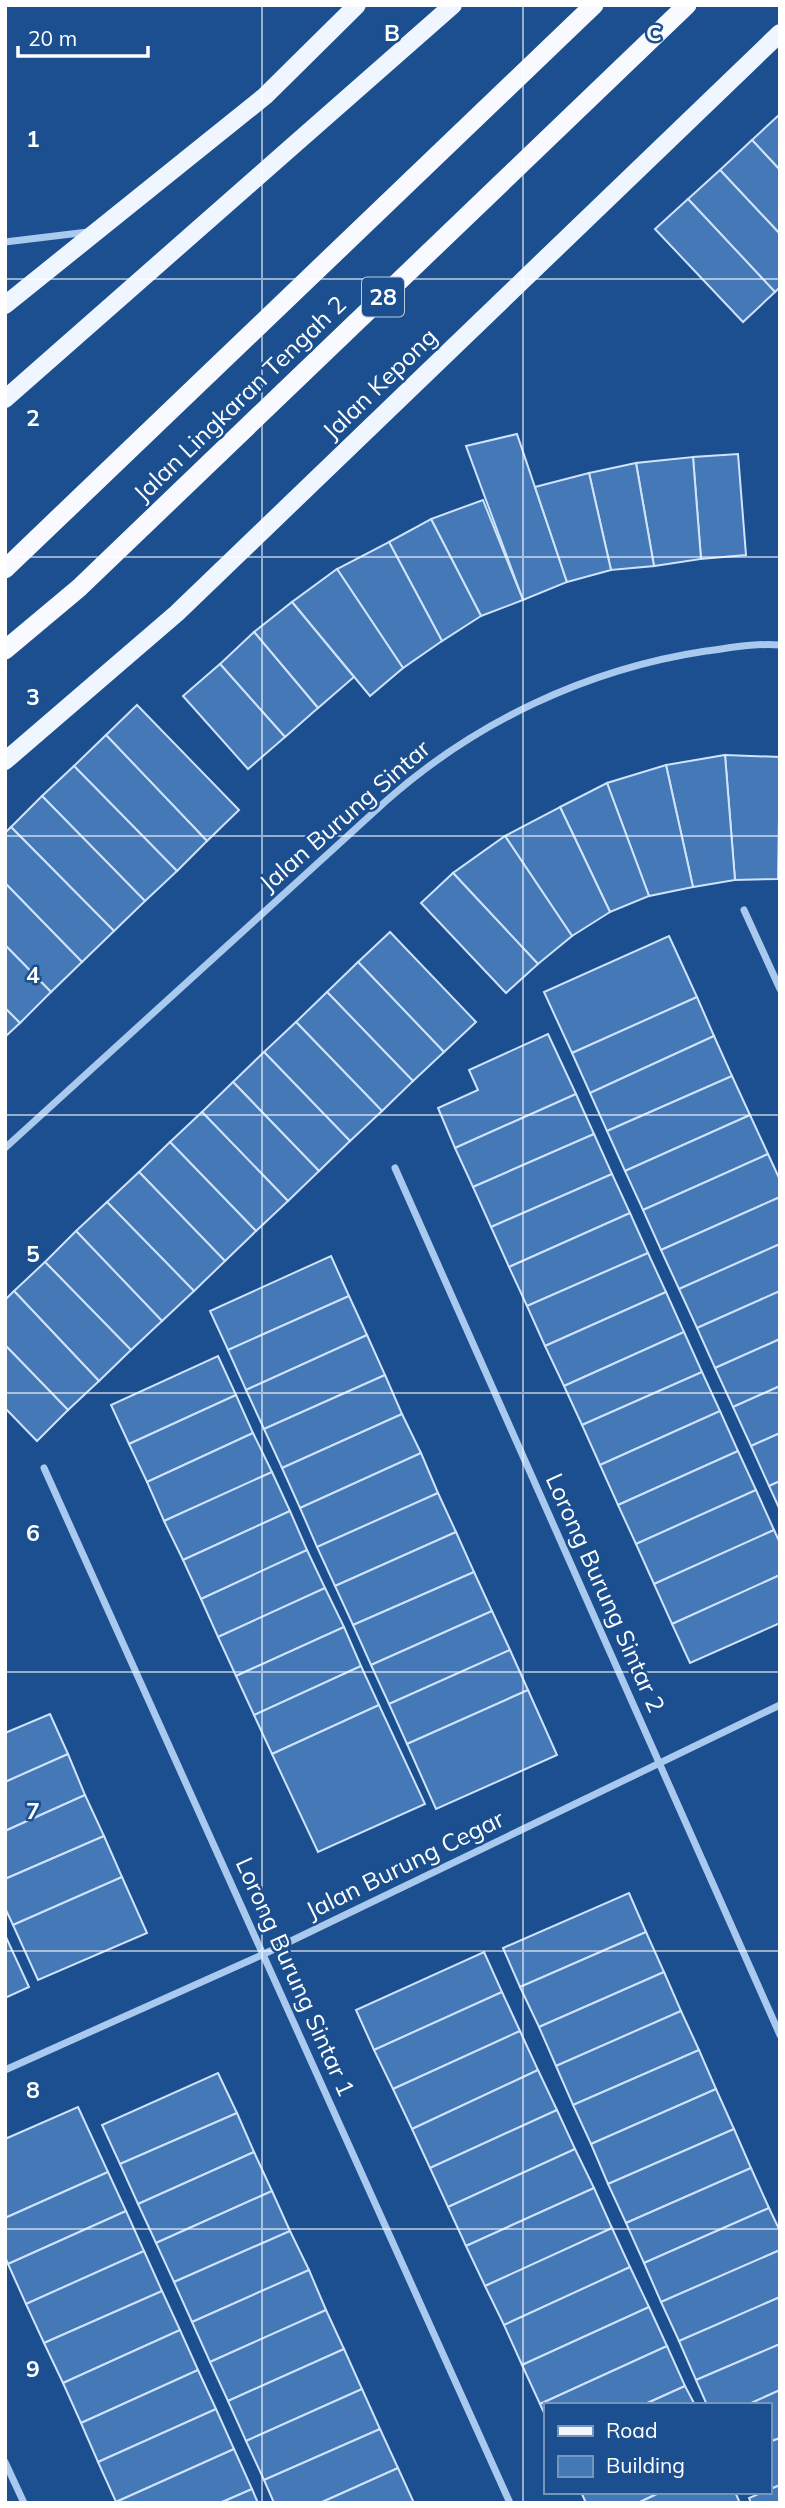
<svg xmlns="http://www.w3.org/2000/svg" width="785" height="2508" viewBox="0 0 785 2508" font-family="Mulish,sans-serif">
<rect width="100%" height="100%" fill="#1b4f8f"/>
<g fill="#4478b7" stroke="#cfe3fa" stroke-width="2">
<polygon points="780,114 780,170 752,140"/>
<polygon points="752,140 780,170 780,234 720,170"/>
<polygon points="720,170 780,234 780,287 775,292 688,199"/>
<polygon points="688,199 775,292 743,322 655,229"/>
<polygon points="517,434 567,582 523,600 466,446"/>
<polygon points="738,454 746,555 701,559 693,457"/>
<polygon points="693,457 701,559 654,566 636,463"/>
<polygon points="636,463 654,566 611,570 589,473"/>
<polygon points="589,473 611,570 567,582 535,487"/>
<polygon points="483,500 523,600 481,616 431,519"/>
<polygon points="431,519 481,616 442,641 389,542"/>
<polygon points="389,542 442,641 403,668 337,569"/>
<polygon points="337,569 403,668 370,696 292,602"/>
<polygon points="292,602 354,677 318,708 254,632"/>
<polygon points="254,632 318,708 285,737 220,664"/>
<polygon points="220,664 285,737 248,769 183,696"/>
<polygon points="137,705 239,810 207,841 106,735"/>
<polygon points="106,735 207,841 177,871 74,766"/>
<polygon points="725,755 780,757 778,879 735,880"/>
<polygon points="725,755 735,880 693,887 666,765"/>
<polygon points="666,765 693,887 649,896 607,783"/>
<polygon points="74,766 177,871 145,901 42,796"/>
<polygon points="607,783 649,896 610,912 560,807"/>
<polygon points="42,796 145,901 114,931 11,827"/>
<polygon points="560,807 610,912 572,936 505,836"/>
<polygon points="11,827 114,931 82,962 5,883 5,833"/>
<polygon points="505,836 572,936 538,964 453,873"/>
<polygon points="453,873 538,964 506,993 421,903"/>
<polygon points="5,883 82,962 51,992 5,945"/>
<polygon points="390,932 476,1022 444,1052 358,962"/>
<polygon points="669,936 697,997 572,1053 544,992"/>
<polygon points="5,945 51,992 20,1023 5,1008"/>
<polygon points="358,962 444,1052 413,1081 327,992"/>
<polygon points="327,992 413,1081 382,1111 296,1022"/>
<polygon points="697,997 714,1036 590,1093 572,1053"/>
<polygon points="5,1008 20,1023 5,1037"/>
<polygon points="296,1022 382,1111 350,1141 264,1052"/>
<polygon points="548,1034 576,1094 455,1148 438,1108 478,1090 469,1070"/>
<polygon points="714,1036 732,1076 607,1131 590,1093"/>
<polygon points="264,1052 350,1141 319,1171 233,1082"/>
<polygon points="732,1076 750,1115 625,1171 607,1131"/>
<polygon points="233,1082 319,1171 288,1201 202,1112"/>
<polygon points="576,1094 594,1134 473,1187 455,1148"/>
<polygon points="202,1112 288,1201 256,1231 170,1142"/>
<polygon points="750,1115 768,1154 643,1210 625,1171"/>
<polygon points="594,1134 612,1174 491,1227 473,1187"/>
<polygon points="170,1142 256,1231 225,1261 139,1172"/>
<polygon points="768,1154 780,1180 780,1197 661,1250 643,1210"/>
<polygon points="139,1172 225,1261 194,1291 107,1202"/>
<polygon points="612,1174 630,1213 509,1267 491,1227"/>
<polygon points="780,1197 780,1244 679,1289 661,1250"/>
<polygon points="107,1202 194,1291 162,1321 76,1231"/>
<polygon points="630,1213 648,1253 527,1306 509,1267"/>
<polygon points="76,1231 162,1321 131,1350 45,1262"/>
<polygon points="780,1244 780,1291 697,1328 679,1289"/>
<polygon points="648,1253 666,1292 545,1346 527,1306"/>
<polygon points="331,1256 349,1296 228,1350 210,1311"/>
<polygon points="45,1262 131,1350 99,1381 14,1291"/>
<polygon points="14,1291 99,1381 68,1410 5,1345 5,1300"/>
<polygon points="780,1291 780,1339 715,1368 697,1328"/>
<polygon points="666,1292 684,1332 564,1386 545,1346"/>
<polygon points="349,1296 367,1335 246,1390 228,1350"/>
<polygon points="684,1332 702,1372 582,1425 564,1386"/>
<polygon points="367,1335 385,1375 264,1429 246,1390"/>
<polygon points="780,1339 780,1386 733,1407 715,1368"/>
<polygon points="5,1345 68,1410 37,1441 5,1408"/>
<polygon points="218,1356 236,1395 129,1444 111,1405"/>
<polygon points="702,1372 720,1411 600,1465 582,1425"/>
<polygon points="385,1375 402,1414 282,1468 264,1429"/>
<polygon points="780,1386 780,1433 751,1446 733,1407"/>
<polygon points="236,1395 253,1433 147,1482 129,1444"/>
<polygon points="720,1411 738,1451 618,1505 600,1465"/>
<polygon points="402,1414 421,1453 300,1508 282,1468"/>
<polygon points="253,1433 272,1472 164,1521 147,1482"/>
<polygon points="780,1433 780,1481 769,1486 751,1446"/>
<polygon points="738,1451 756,1490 636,1544 618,1505"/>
<polygon points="421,1453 438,1493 317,1547 300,1508"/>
<polygon points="272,1472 290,1511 183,1560 164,1521"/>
<polygon points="780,1481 780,1510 769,1486"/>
<polygon points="756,1490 774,1530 654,1584 636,1544"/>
<polygon points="438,1493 456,1532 335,1586 317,1547"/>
<polygon points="290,1511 307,1550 201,1599 183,1560"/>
<polygon points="774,1530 780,1543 780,1575 672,1624 654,1584"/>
<polygon points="456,1532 474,1572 353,1625 335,1586"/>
<polygon points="307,1550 325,1588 218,1637 201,1599"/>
<polygon points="474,1572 492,1611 371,1665 353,1625"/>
<polygon points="780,1575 780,1623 690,1663 672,1624"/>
<polygon points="325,1588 344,1627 236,1676 218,1637"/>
<polygon points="492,1611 510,1650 389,1704 371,1665"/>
<polygon points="344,1627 361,1666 254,1715 236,1676"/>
<polygon points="510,1650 528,1690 407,1744 389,1704"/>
<polygon points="361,1666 379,1705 272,1754 254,1715"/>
<polygon points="528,1690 557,1755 436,1809 407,1744"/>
<polygon points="379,1705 425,1804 318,1852 272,1754"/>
<polygon points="50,1714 68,1754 5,1782 5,1733"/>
<polygon points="68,1754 85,1795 5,1831 5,1782"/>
<polygon points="85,1795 104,1836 5,1879 5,1831"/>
<polygon points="104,1836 122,1877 13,1925 5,1908 5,1879"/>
<polygon points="122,1877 147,1933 38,1980 13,1925"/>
<polygon points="629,1893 646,1932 520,1987 503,1948"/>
<polygon points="646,1932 664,1972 539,2027 520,1987"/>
<polygon points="5,1935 29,1987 5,1998"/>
<polygon points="484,1952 502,1992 374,2050 356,2010"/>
<polygon points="664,1972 681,2011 556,2066 539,2027"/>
<polygon points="502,1992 520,2031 393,2089 374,2050"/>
<polygon points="681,2011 699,2050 573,2105 556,2066"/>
<polygon points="520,2031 538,2070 412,2129 393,2089"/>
<polygon points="699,2050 716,2089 591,2144 573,2105"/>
<polygon points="538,2070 557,2110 430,2168 412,2129"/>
<polygon points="218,2073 237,2113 120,2164 102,2125"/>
<polygon points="716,2089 734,2129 608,2184 591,2144"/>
<polygon points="78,2107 108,2172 5,2218 5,2139"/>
<polygon points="557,2110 575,2149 448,2207 430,2168"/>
<polygon points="237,2113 254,2152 138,2204 120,2164"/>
<polygon points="734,2129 751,2168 626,2223 608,2184"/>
<polygon points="575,2149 594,2188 466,2246 448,2207"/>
<polygon points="254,2152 272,2191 156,2243 138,2204"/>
<polygon points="751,2168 769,2208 644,2263 626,2223"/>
<polygon points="108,2172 126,2211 8,2264 5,2257 5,2218"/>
<polygon points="594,2188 612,2228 485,2286 466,2246"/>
<polygon points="272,2191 290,2231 174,2282 156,2243"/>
<polygon points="769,2208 780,2231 780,2250 661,2302 644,2263"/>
<polygon points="126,2211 144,2251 26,2304 8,2264"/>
<polygon points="612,2228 630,2267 504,2325 485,2286"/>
<polygon points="290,2231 309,2270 192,2322 174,2282"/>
<polygon points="780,2250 780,2297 679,2341 661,2302"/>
<polygon points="144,2251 162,2291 44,2343 26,2304"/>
<polygon points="630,2267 649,2307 522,2365 504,2325"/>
<polygon points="309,2270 326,2310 210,2362 192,2322"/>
<polygon points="162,2291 180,2330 63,2383 44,2343"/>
<polygon points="780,2297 780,2344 696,2380 679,2341"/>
<polygon points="649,2307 667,2346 540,2404 522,2365"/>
<polygon points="326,2310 344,2349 228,2401 210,2362"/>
<polygon points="180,2330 198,2370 81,2423 63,2383"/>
<polygon points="780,2344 780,2390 747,2405 707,2405 696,2380"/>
<polygon points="667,2346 685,2386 643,2405 545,2405 545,2415 540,2404"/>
<polygon points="344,2349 362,2389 246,2441 228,2401"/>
<polygon points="198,2370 216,2409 98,2462 81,2423"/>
<polygon points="685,2386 695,2405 643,2405"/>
<polygon points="362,2389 380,2429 264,2480 246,2441"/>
<polygon points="780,2390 780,2438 769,2442 769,2405 747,2405"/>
<polygon points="216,2409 234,2449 116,2502 98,2462"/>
<polygon points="380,2429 398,2468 320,2503 274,2503 264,2480"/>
<polygon points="780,2438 780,2485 769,2490 769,2442"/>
<polygon points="234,2449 252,2489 220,2503 116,2502"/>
<polygon points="398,2468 414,2503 320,2503"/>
<polygon points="780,2485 780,2503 751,2503 749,2498"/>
<polygon points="252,2489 258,2503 220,2503"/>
<polygon points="581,2492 661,2492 638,2503 586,2503"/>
<polygon points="661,2492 735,2492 740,2503 638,2503"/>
</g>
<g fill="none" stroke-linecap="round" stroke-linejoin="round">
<g stroke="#a9c9ee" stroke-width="7">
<polyline points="5,242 88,232"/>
<polyline points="744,910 780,989"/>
<path d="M5,1148L386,801C475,722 587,669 706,651C730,648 755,643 780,645"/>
<polyline points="395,1168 780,2035"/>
<polyline points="44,1468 510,2503"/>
<polyline points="5,2070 264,1954 780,1705"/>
<polyline points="5,2462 24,2503"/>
</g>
<g stroke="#f0f6ff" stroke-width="18">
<polyline points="5,305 265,96 357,5"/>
<polyline points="5,399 453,5"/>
<polyline points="5,761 177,613 780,33"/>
</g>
<g stroke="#f8faff" stroke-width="19">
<polyline points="5,569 594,5"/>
<polyline points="5,650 79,588 687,5"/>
</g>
</g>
<path fill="none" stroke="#fff" stroke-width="2" stroke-opacity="0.55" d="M262,5V2503M523,5V2503M5,279H780M5,557H780M5,836H780M5,1115H780M5,1393H780M5,1672H780M5,1951H780M5,2229H780"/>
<g text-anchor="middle" stroke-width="5" stroke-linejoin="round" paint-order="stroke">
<rect fill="#1b4f8f" stroke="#bbcadd" stroke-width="2" x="362" y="277.5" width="42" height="39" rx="5"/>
<g font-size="23" font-weight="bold" fill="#fff">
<text x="383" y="305">28</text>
</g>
<g font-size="24" fill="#fff" stroke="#1b4f8f">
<text transform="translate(380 384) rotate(-44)" y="8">Jalan Kepong</text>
<text transform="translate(240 399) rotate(-44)" y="8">Jalan Lingkaran Tengah 2</text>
<text transform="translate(345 816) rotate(-41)" y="8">Jalan Burung Sintar</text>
<text transform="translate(605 1593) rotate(66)" y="8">Lorong Burung Sintar 2</text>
<text transform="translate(405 1865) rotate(-26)" y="8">Jalan Burung Cegar</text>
<text transform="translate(295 1977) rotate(66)" y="8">Lorong Burung Sintar 1</text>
</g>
</g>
<g font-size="23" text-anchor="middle" font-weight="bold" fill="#fff" stroke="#1b4f8f" stroke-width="5" stroke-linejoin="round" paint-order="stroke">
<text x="392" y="41">B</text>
<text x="654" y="41">C</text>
<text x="33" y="147">1</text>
<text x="33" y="426">2</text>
<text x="33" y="705">3</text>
<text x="33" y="983">4</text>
<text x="33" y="1262">5</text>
<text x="33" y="1541">6</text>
<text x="33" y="1819">7</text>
<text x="33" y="2098">8</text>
<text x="33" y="2377">9</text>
</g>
<rect width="785" height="2508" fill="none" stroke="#ffffff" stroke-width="14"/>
<rect x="544" y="2403" width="228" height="91" fill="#1b4f8f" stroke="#7695bc" stroke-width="2"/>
<rect x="558" y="2426" width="35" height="10" fill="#f0f6ff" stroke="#7695bc" stroke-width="2"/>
<text x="606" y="2438" font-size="21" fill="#ffffff">Road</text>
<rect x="558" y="2456" width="35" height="21" fill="#4478b7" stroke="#7695bc" stroke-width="2"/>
<text x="606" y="2473" font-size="21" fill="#ffffff">Building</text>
<path d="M18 46v10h130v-10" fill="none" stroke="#ffffff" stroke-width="3.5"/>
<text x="28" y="46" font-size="21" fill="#ffffff" stroke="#1b4f8f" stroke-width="5" paint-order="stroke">20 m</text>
</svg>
